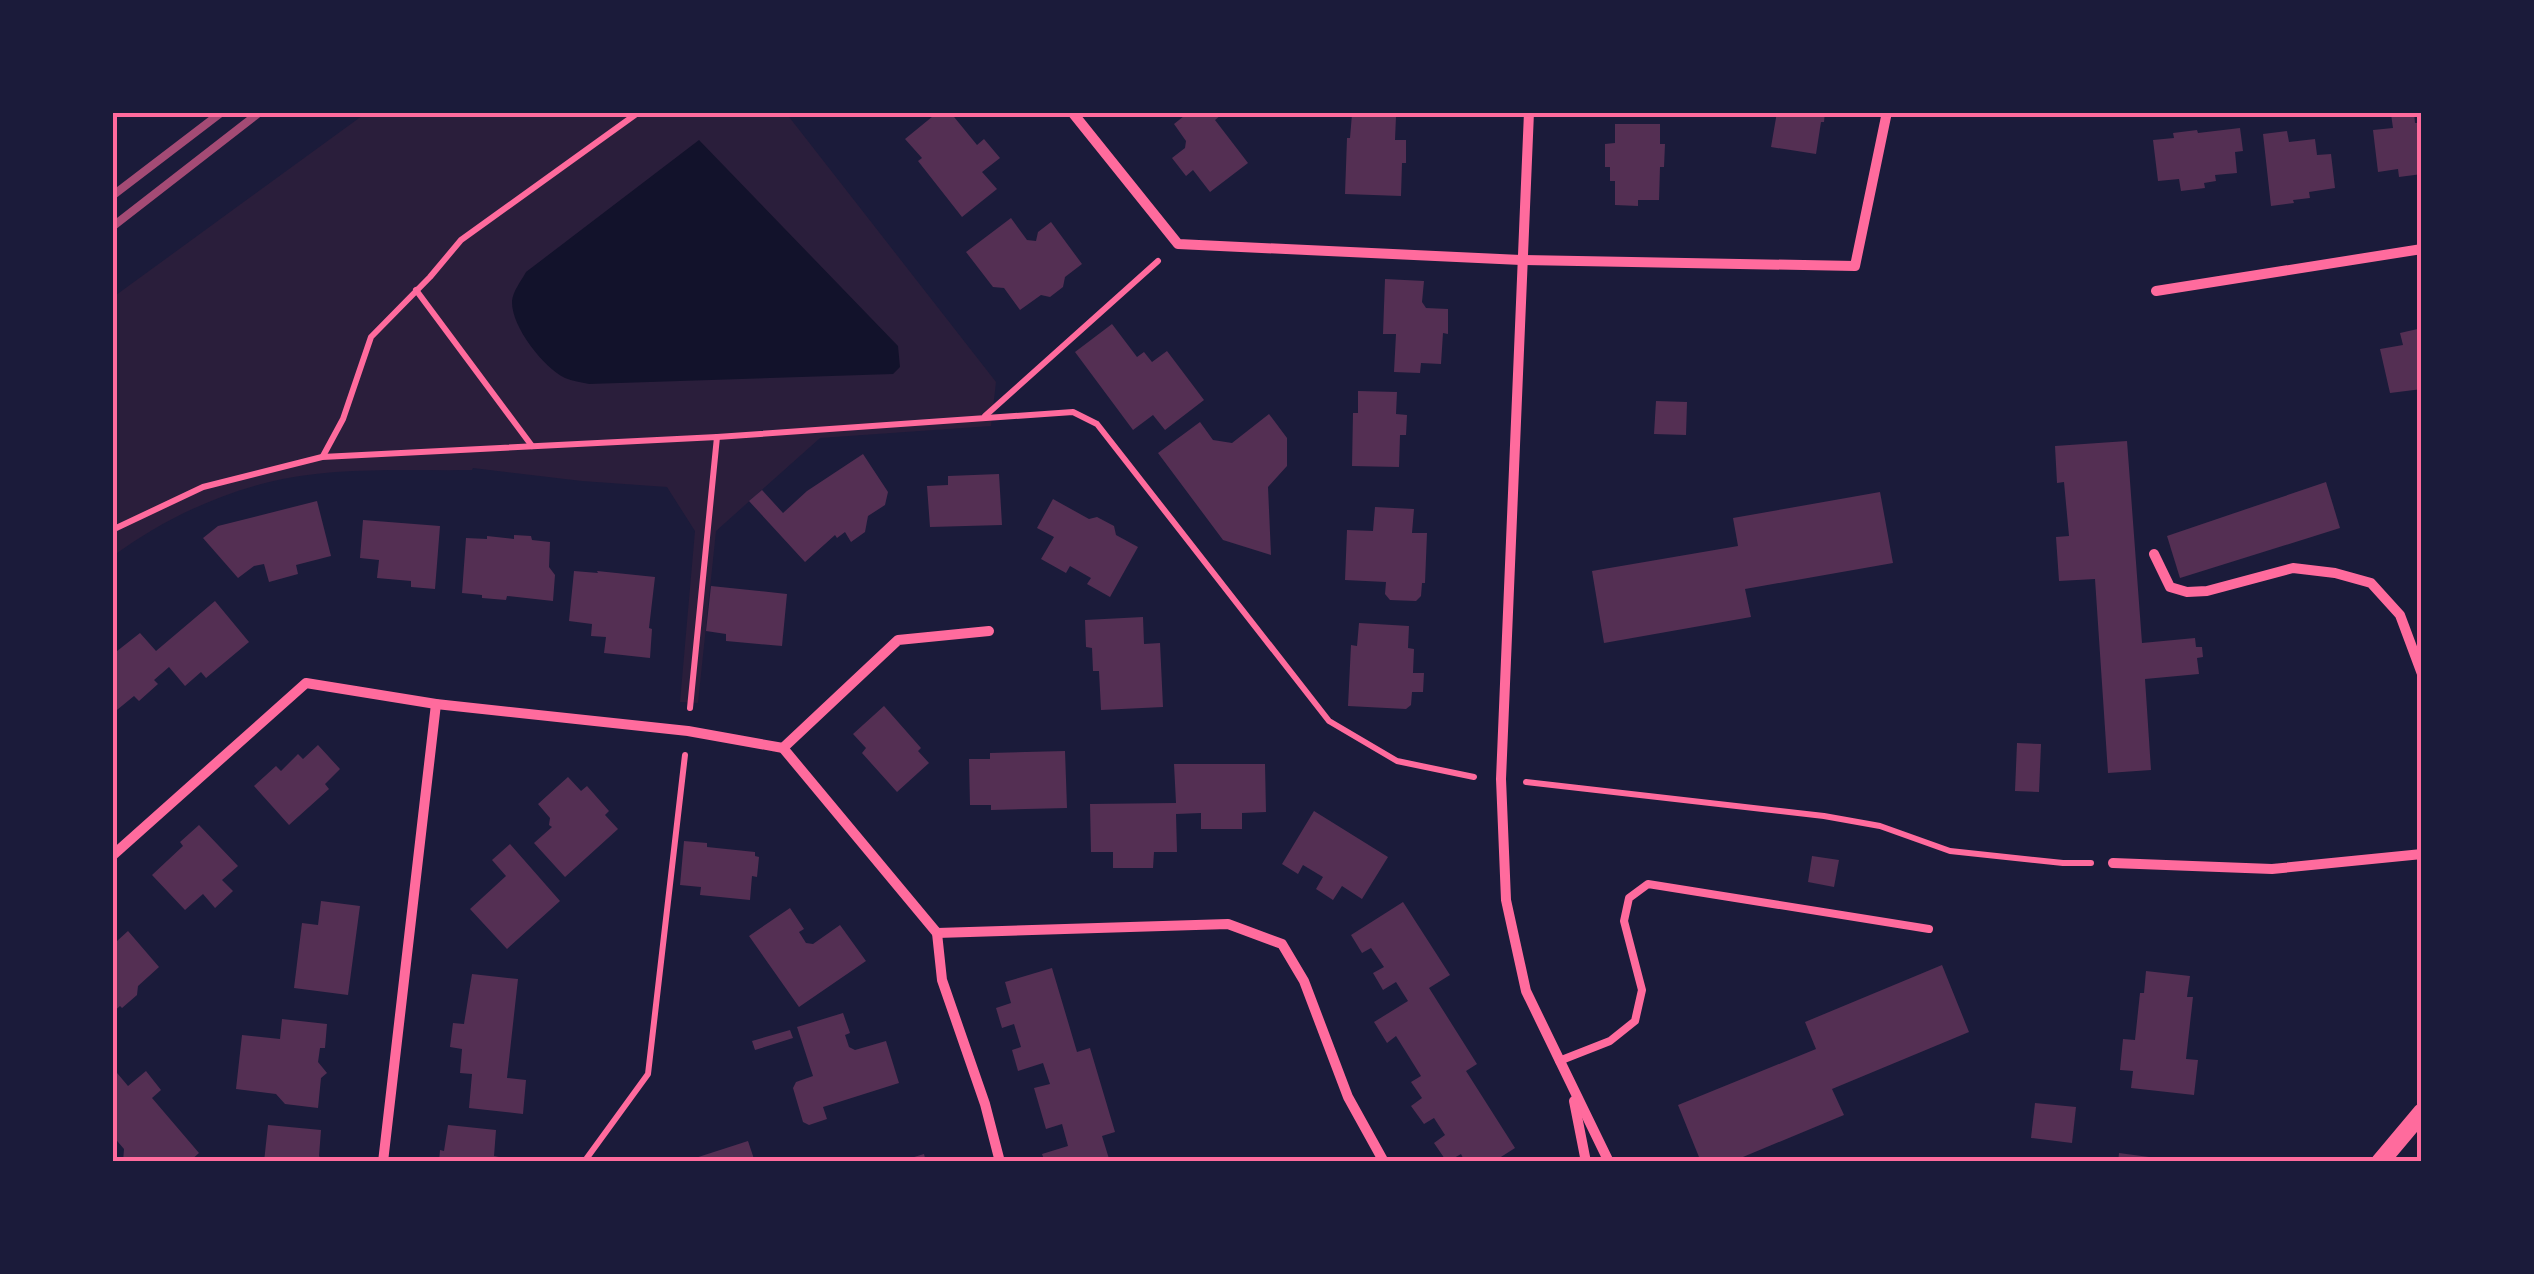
<svg xmlns="http://www.w3.org/2000/svg" width="2534" height="1274" viewBox="0 0 2534 1274" font-family="Cabin,sans-serif">
<rect width="100%" height="100%" fill="#1b1b3a"/>
<path fill="#2a1e3b" d="M366,113H786L996,382L991,426L820,438L716,531L698,703L680,702L695,531L667,487L582,481L473,468L472,470C404,471 332,466 265,483C210,497 158,523 113,556L112,298Z"/>
<path fill="#12122b" d="M699,140L898,346L900,367L893,374L589,384C581,382 572,381 565,378C543,367 511,326 512,301C513,291 521,281 526,272Z"/>
<g fill="#542f53">
<polygon points="938,112 950,112 977,145 984,139 1000,158 982,172 997,189 962,217 918,161 922,158 905,139"/>
<polygon points="1189,112 1219,112 1221,115 1215,120 1248,163 1210,192 1193,170 1186,176 1172,158 1185,148 1186,141 1174,124"/>
<polygon points="1777,112 1825,112 1824,122 1821,122 1816,154 1771,147"/>
<polygon points="2414,112 2415,123 2421,123 2422,174 2399,177 2398,169 2378,172 2373,130 2393,128 2391,114"/>
<polygon points="1352,114 1396,116 1395,140 1406,140 1406,163 1402,163 1401,196 1345,194 1347,138 1350,138"/>
<polygon points="1615,124 1660,124 1660,144 1665,144 1664,167 1660,167 1659,200 1638,200 1638,206 1615,205 1615,181 1610,181 1610,167 1605,167 1605,144 1615,143"/>
<polygon points="2240,128 2243,151 2235,152 2237,173 2215,175 2216,181 2204,183 2205,188 2181,191 2179,179 2158,181 2153,140 2174,138 2173,133 2197,130 2198,133"/>
<polygon points="2287,131 2289,142 2315,139 2317,155 2331,154 2335,188 2309,192 2310,198 2293,200 2294,203 2271,206 2263,134"/>
<polygon points="1011,218 1027,240 1036,241 1038,232 1051,222 1082,264 1065,277 1063,287 1050,297 1041,295 1020,310 1004,288 993,287 966,252"/>
<polygon points="1385,279 1424,281 1422,302 1426,308 1448,309 1448,334 1443,333 1441,364 1421,363 1420,373 1394,372 1396,334 1383,334"/>
<polygon points="1112,324 1137,357 1144,352 1152,362 1167,351 1204,400 1165,430 1153,415 1133,430 1075,352"/>
<polygon points="2422,328 2422,389 2390,393 2380,349 2403,345 2400,333"/>
<polygon points="1358,391 1397,392 1396,414 1407,415 1406,435 1400,435 1399,467 1352,466 1353,413 1358,413"/>
<polygon points="1656,401 1687,402 1686,435 1654,434"/>
<polygon points="1269,414 1287,438 1287,466 1268,487 1271,555 1223,540 1158,453 1200,422 1213,440 1232,443"/>
<polygon points="2127,441 2142,643 2195,638 2196,647 2202,647 2203,657 2197,658 2199,674 2145,679 2151,770 2108,773 2095,579 2059,581 2056,537 2069,536 2064,482 2057,483 2055,446"/>
<polygon points="863,454 888,492 885,505 868,516 865,532 851,542 845,532 837,538 835,535 805,562 749,501 762,490 783,513 807,491"/>
<polygon points="999,474 1002,525 930,527 927,486 948,485 948,476"/>
<polygon points="2326,482 2340,528 2180,578 2167,536"/>
<polygon points="1880,492 1893,563 1745,589 1751,617 1604,643 1592,571 1738,546 1733,518"/>
<polygon points="1053,499 1089,519 1097,517 1114,526 1116,535 1138,547 1110,597 1087,584 1091,578 1070,566 1066,573 1041,559 1054,537 1037,528"/>
<polygon points="317,501 331,556 296,565 298,574 269,582 264,564 254,566 238,578 203,538 218,526"/>
<polygon points="1375,507 1414,509 1412,533 1427,533 1425,583 1422,583 1421,596 1416,601 1390,600 1385,594 1386,582 1345,580 1347,530 1373,531"/>
<polygon points="363,520 440,526 435,589 411,587 411,581 377,578 379,560 360,558"/>
<polygon points="514,535 531,536 532,540 550,542 549,567 555,575 553,601 507,596 506,600 482,598 482,595 462,593 466,538 487,539 487,536 514,539"/>
<polygon points="574,571 598,573 597,571 655,577 649,628 652,629 650,658 604,653 606,637 591,636 592,624 569,621"/>
<polygon points="711,586 787,594 782,646 726,641 726,634 706,631"/>
<polygon points="215,601 249,642 206,678 201,672 185,686 169,667 154,680 158,684 139,701 134,696 112,714 112,655 140,633 156,651"/>
<polygon points="1143,617 1144,644 1160,643 1163,707 1101,710 1099,671 1093,671 1092,648 1086,647 1085,620"/>
<polygon points="1359,623 1409,626 1408,648 1414,649 1413,673 1424,673 1423,692 1412,692 1411,705 1406,709 1348,706 1351,645 1357,646"/>
<polygon points="884,706 921,748 918,751 929,763 897,792 862,753 866,748 853,734"/>
<polygon points="2017,743 2041,744 2039,792 2015,791"/>
<polygon points="318,745 340,769 325,784 329,789 289,825 254,786 276,766 281,771 298,754 303,759"/>
<polygon points="1065,751 1067,808 991,810 991,805 970,805 969,759 990,759 990,753"/>
<polygon points="1174,764 1265,764 1266,812 1242,813 1242,829 1201,829 1201,813 1176,814 1177,852 1154,852 1153,868 1113,868 1113,852 1091,852 1090,804 1176,803"/>
<polygon points="568,777 581,791 587,786 609,811 605,815 618,829 565,877 534,843 552,827 549,825 550,818 538,804"/>
<polygon points="1314,811 1388,857 1362,899 1342,886 1333,900 1316,889 1323,877 1303,865 1298,874 1282,864"/>
<polygon points="199,825 238,866 222,880 233,891 215,908 203,894 185,910 152,875 183,846 180,842"/>
<polygon points="684,841 707,843 707,847 755,852 755,856 759,857 757,877 752,876 750,900 700,895 701,887 680,885"/>
<polygon points="510,844 560,901 507,949 470,909 506,876 492,860"/>
<polygon points="1812,856 1839,860 1834,887 1808,882"/>
<polygon points="321,901 360,906 348,995 294,988 302,923 318,925"/>
<polygon points="1403,902 1450,975 1429,988 1477,1064 1466,1071 1515,1148 1493,1162 1465,1162 1461,1154 1447,1162 1434,1143 1445,1135 1434,1118 1424,1124 1411,1106 1422,1098 1411,1082 1421,1076 1396,1036 1387,1043 1374,1022 1408,1001 1396,982 1383,990 1373,973 1384,967 1371,948 1362,953 1351,935"/>
<polygon points="790,908 804,929 799,932 806,943 813,944 840,925 866,961 799,1007 749,936"/>
<polygon points="128,931 159,967 138,986 137,995 122,1008 120,1006 112,1013 112,941 117,941"/>
<polygon points="1942,965 1969,1032 1832,1089 1844,1115 1731,1162 1701,1162 1678,1105 1816,1049 1805,1022"/>
<polygon points="1052,968 1077,1052 1090,1048 1115,1132 1102,1136 1110,1162 1045,1162 1042,1154 1068,1146 1062,1124 1046,1129 1034,1088 1050,1084 1043,1063 1018,1071 1012,1050 1021,1047 1014,1024 1002,1028 996,1008 1011,1003 1005,982"/>
<polygon points="2146,971 2190,976 2187,997 2193,997 2186,1059 2198,1060 2194,1095 2131,1088 2133,1071 2120,1070 2123,1039 2135,1040 2140,993 2144,993"/>
<polygon points="472,974 518,979 507,1078 526,1080 523,1114 469,1108 472,1074 460,1073 462,1049 450,1047 453,1023 464,1024"/>
<polygon points="843,1013 850,1033 845,1035 849,1047 855,1050 886,1041 899,1083 823,1107 827,1119 809,1125 803,1122 793,1088 796,1082 813,1076 797,1027"/>
<polygon points="282,1019 327,1024 325,1048 320,1048 318,1062 327,1073 321,1078 318,1108 285,1104 276,1094 236,1089 242,1035 280,1039"/>
<polygon points="790,1030 793,1038 755,1050 752,1041"/>
<polygon points="112,1067 128,1086 146,1071 161,1090 152,1098 199,1153 189,1162 123,1162 124,1149 112,1135 117,1129 112,1123"/>
<polygon points="2035,1103 2076,1107 2072,1143 2031,1138"/>
<polygon points="268,1125 321,1130 319,1156 323,1162 264,1162"/>
<polygon points="448,1125 496,1130 494,1156 499,1157 498,1162 439,1162 440,1150 444,1151"/>
<polygon points="748,1141 755,1162 686,1162 686,1161"/>
<polygon points="2119,1153 2164,1159 2164,1162 2118,1162"/>
<polygon points="924,1154 926,1162 901,1162 901,1161"/>
</g>
<g fill="none" stroke-linecap="round" stroke-linejoin="round">
<g stroke="#ff6b9d" stroke-width="6">
<polyline points="416,290 532,446"/>
<polyline points="985,416 1158,261"/>
<polyline points="717,437 1073,412 1097,424 1329,721 1397,761 1474,777"/>
<polyline points="323,456 343,419 371,337 430,277 461,240 639,112"/>
<polyline points="112,530 203,487 322,457 717,437 690,708"/>
<polyline points="1526,782 1824,816 1880,826 1950,851 2063,863 2091,863"/>
<polyline points="584,1162 648,1074 685,755"/>
</g>
<polyline stroke="#ff6b9d" stroke-width="8" points="1559,1061 1610,1041 1635,1021 1642,990 1624,921 1629,898 1648,884 1929,929"/>
<g stroke="#ff6b9d" stroke-width="10">
<polyline points="1072,112 1178,244 1521,260 1855,266 1887,112"/>
<polyline points="1529,112 1501,779 1506,900 1526,991 1609,1162"/>
<polyline points="2156,291 2422,249"/>
<polyline points="2154,554 2170,587 2187,592 2207,591 2293,568 2335,573 2371,583 2400,615 2422,674"/>
<polyline points="783,748 898,640 989,631"/>
<polyline points="112,856 306,683 436,704 688,731 783,748 937,933 1228,924 1282,944 1304,981 1348,1097 1384,1162"/>
<polyline points="2113,863 2272,869 2422,854"/>
<polyline points="937,933 942,980 985,1104 1000,1162"/>
<polyline points="1574,1101 1586,1162"/>
<polyline points="383,1162 436,704"/>
</g>
<polyline stroke="#ff6b9d" stroke-width="18" points="2380,1162 2422,1112"/>
<g stroke="#a44b75" stroke-width="8">
<polyline points="112,196 222,112"/>
<polyline points="112,227 260,112"/>
</g>
</g>
<rect width="2534" height="1274" fill="none" stroke="#1b1b3a" stroke-width="230"/>
<rect x="115" y="115" width="2304" height="1044" fill="none" stroke="#ff6b9d" stroke-width="4"/>
</svg>
